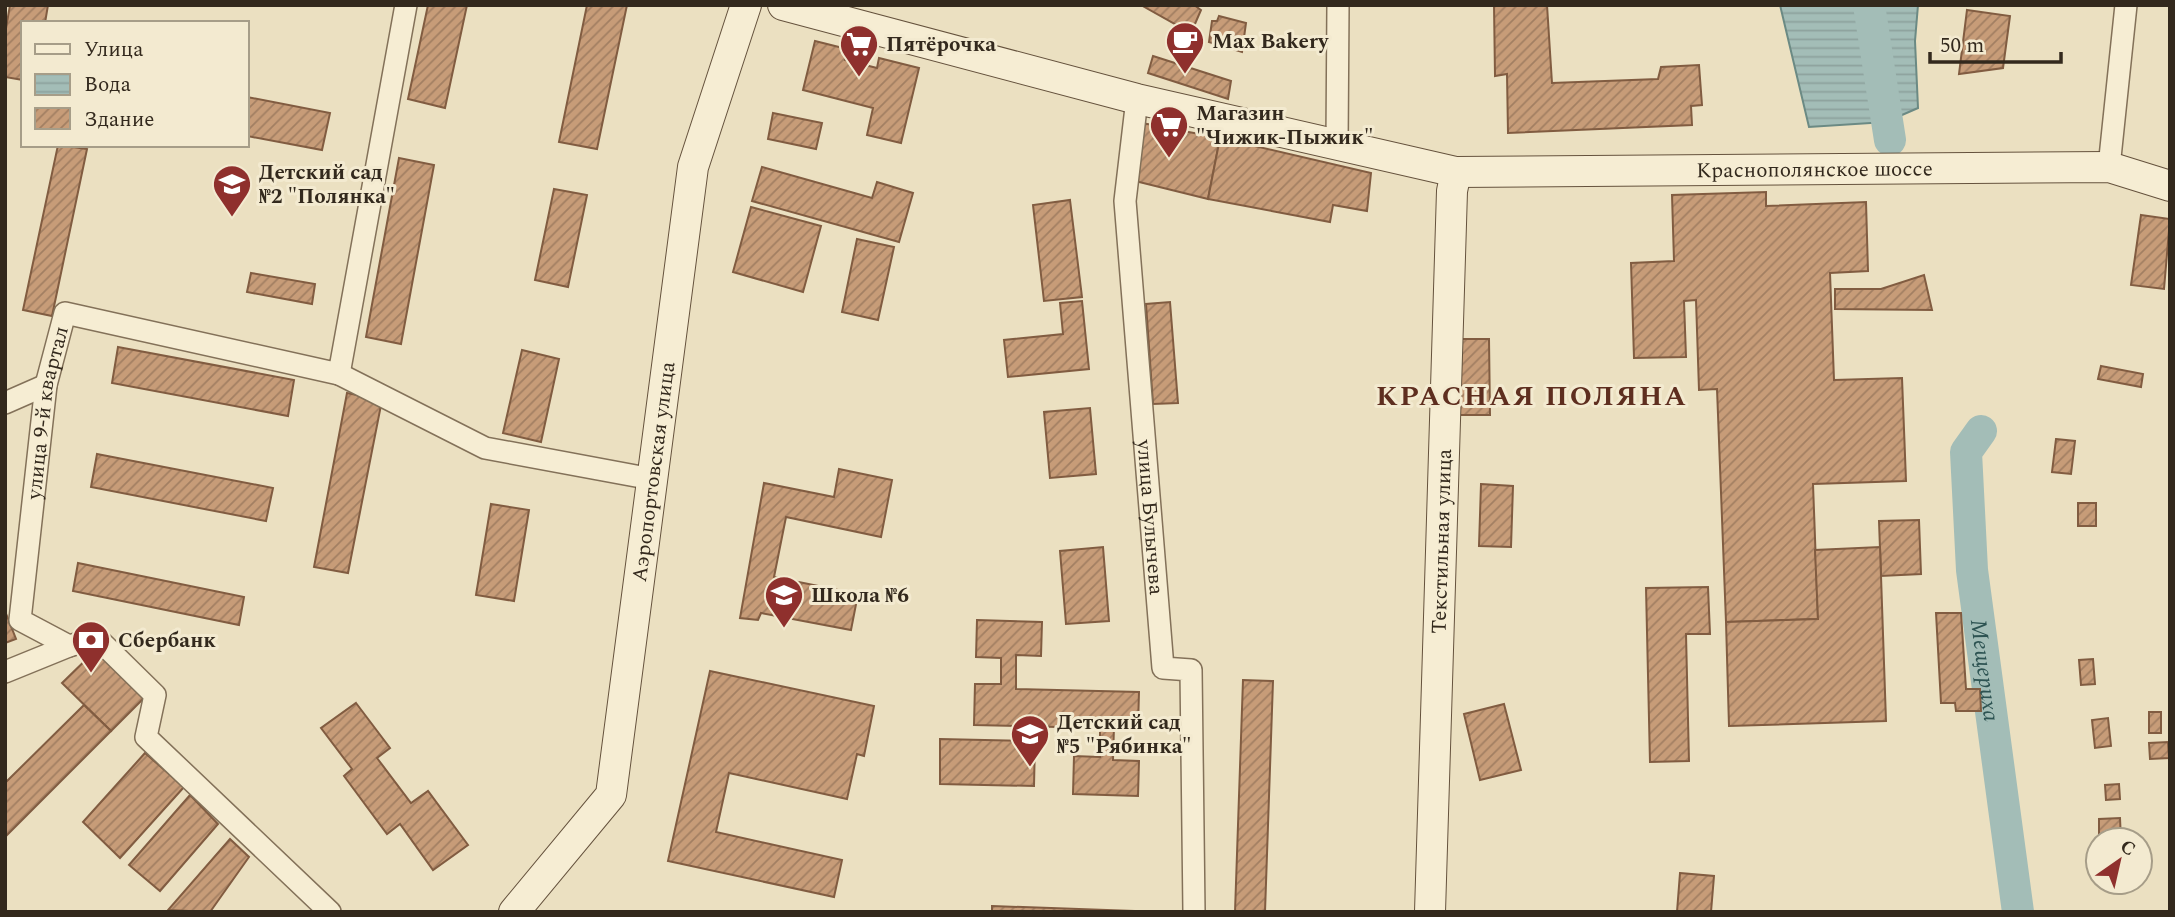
<svg xmlns="http://www.w3.org/2000/svg" width="2175" height="917" viewBox="0 0 2175 917" font-family="Spectral,serif">
<defs>
<pattern id="water-rules" width="6" height="5" patternUnits="userSpaceOnUse" patternTransform="scale(1.75)"><rect width="6" height="5" fill="#a3bdb7"/><path d="M0 2.5h6" fill="none" stroke="#8da29d"/></pattern>
<pattern id="building-hatch" width="6" height="6" patternUnits="userSpaceOnUse" patternTransform="scale(1.75)"><rect width="6" height="6" fill="#c79c78"/><path d="M-1 1l2-2M0 6l6-6M5 7l2-2" fill="none" stroke="#a27f62"/></pattern>
</defs>
<rect width="100%" height="100%" fill="#ebe0c1"/>
<polygon fill="url(#water-rules)" stroke="#6b8a84" stroke-width="2" points="1780,5 1918,5 1915,41 1918,108 1886,122 1809,127"/>
<g fill="none" stroke-linecap="round" stroke-linejoin="round">
<g stroke="#a3bdb7" stroke-width="32">
<polyline points="1869,5 1890,140"/>
<path id="s1" d="M1981,431L1966,452L1972,570L2018,912"/>
</g>
</g>
<g fill="url(#building-hatch)" stroke="#815c41" stroke-width="2">
<polygon points="10,5 48,5 45,23 23,23 23,80 5,77 5,34"/>
<polygon points="428,5 467,5 445,108 408,99"/>
<polygon points="587,5 627,5 597,149 559,142"/>
<polygon points="1141,5 1194,5 1201,10 1191,33"/>
<polygon points="1494,5 1547,5 1552,83 1658,79 1661,67 1699,65 1702,105 1691,106 1692,125 1508,133 1507,74 1495,76"/>
<polygon points="1967,10 2010,16 2003,68 1959,74"/>
<polygon points="1219,16 1246,23 1242,52 1209,42 1212,21 1217,21"/>
<polygon points="815,41 847,49 845,60 877,68 879,58 919,68 901,143 867,135 873,108 803,90"/>
<polygon points="1153,56 1231,81 1228,99 1148,73"/>
<polygon points="247,97 330,113 322,150 247,136"/>
<polygon points="773,113 822,123 816,149 768,139"/>
<polygon points="1142,123 1220,138 1208,199 1135,181"/>
<polygon points="1220,138 1371,173 1367,211 1333,205 1330,222 1208,199"/>
<polygon points="58,145 87,149 52,316 23,310"/>
<polygon points="399,158 434,165 401,344 366,337"/>
<polygon points="762,167 872,198 877,182 913,193 899,242 752,201"/>
<polygon points="554,189 587,195 568,287 535,280"/>
<polygon points="1766,192 1766,206 1866,202 1868,271 1830,273 1834,380 1902,378 1906,481 1813,484 1818,619 1726,622 1717,389 1699,390 1696,300 1684,301 1686,357 1634,358 1631,263 1674,261 1672,195"/>
<polygon points="1070,200 1082,297 1044,301 1033,205"/>
<polygon points="751,207 821,226 803,292 733,272"/>
<polygon points="2141,215 2170,219 2164,289 2131,285"/>
<polygon points="857,239 894,247 878,320 842,312"/>
<polygon points="251,273 315,284 312,304 247,292"/>
<polygon points="1924,275 1932,310 1835,309 1835,289 1881,289"/>
<polygon points="1082,301 1089,369 1008,377 1004,340 1063,334 1060,303"/>
<polygon points="1170,302 1178,403 1153,404 1146,304"/>
<polygon points="1460,339 1489,339 1490,415 1460,415"/>
<polygon points="118,347 294,380 288,416 112,383"/>
<polygon points="522,350 559,359 541,442 503,433"/>
<polygon points="2101,366 2143,374 2141,387 2098,379"/>
<polygon points="347,393 382,400 348,573 314,567"/>
<polygon points="1090,408 1096,474 1050,478 1044,412"/>
<polygon points="2056,439 2075,441 2071,474 2052,472"/>
<polygon points="97,454 273,488 266,521 91,487"/>
<polygon points="839,469 892,480 881,537 786,517 774,577 858,594 851,630 761,613 758,620 740,618 764,483 834,497"/>
<polygon points="1481,484 1513,486 1511,547 1479,546"/>
<rect x="2078" y="503" width="18" height="23"/>
<polygon points="491,504 529,510 514,601 476,595"/>
<polygon points="1919,520 1921,574 1881,576 1879,521"/>
<polygon points="1103,547 1109,621 1066,624 1060,551"/>
<polygon points="1880,547 1886,721 1729,726 1726,622 1818,619 1815,550"/>
<polygon points="78,563 244,597 239,625 73,591"/>
<polygon points="1708,587 1710,634 1686,634 1689,761 1650,762 1646,588"/>
<polygon points="5,611 16,639 5,643"/>
<polygon points="1936,613 1961,613 1966,689 1980,689 1981,711 1956,711 1955,703 1941,703"/>
<polygon points="977,620 1042,622 1041,656 1016,655 1016,689 1139,692 1138,727 1114,726 1113,760 1139,761 1138,796 1073,794 1074,756 1100,757 1100,728 974,725 975,684 1001,684 1001,658 976,657"/>
<polygon points="97,649 145,697 111,731 62,683"/>
<polygon points="2093,659 2095,684 2081,685 2079,660"/>
<polygon points="710,671 874,706 864,756 857,754 847,799 729,773 716,832 842,860 834,897 668,861"/>
<polygon points="1243,680 1273,681 1265,912 1235,912"/>
<polygon points="356,703 390,748 377,758 411,803 428,791 468,845 433,870 400,824 387,834 344,776 352,769 321,728"/>
<polygon points="1504,704 1521,770 1480,780 1464,714"/>
<polygon points="84,705 111,731 5,837 5,783"/>
<rect x="2149" y="712" width="12" height="21"/>
<polygon points="2108,718 2111,746 2095,748 2092,720"/>
<polygon points="940,739 1035,741 1034,786 940,784"/>
<polygon points="2168,742 2169,758 2150,759 2149,743"/>
<polygon points="145,753 184,787 120,858 83,822"/>
<polygon points="2119,784 2120,799 2106,800 2105,785"/>
<polygon points="190,795 218,824 160,891 129,865"/>
<polygon points="2120,818 2121,840 2099,840 2099,819"/>
<polygon points="230,839 249,857 210,912 168,910"/>
<polygon points="1680,873 1714,876 1711,912 1677,912"/>
<polygon points="992,906 1163,912 992,912"/>
</g>
<g fill="none" stroke-linecap="round" stroke-linejoin="round">
<g stroke="#837159" stroke-width="24">
<g id="street">
<path id="s2" d="M1137,99L1125,201L1163,668L1191,670L1194,912"/>
<polyline points="1337,143 1338,5"/>
<polyline points="2109,167 2126,5"/>
<polyline points="339,374 485,448 652,479"/>
<polyline points="5,403 46,385"/>
<polyline points="5,672 69,646"/>
<path id="s3" d="M330,912L146,737L155,695L97,638L69,646L20,620L46,385L65,313L339,374L406,5"/>
</g>
</g>
<g stroke="#65523d" stroke-width="32">
<g id="secondary">
<path id="s4" d="M783,5L1137,99L1456,172L2109,167L2170,186"/>
<path id="s5" d="M514,912L611,795L693,167L746,5"/>
<path id="s6" d="M1430,912L1452,191L1456,172"/>
</g>
</g>
<use href="#street" stroke="#f6edd3" stroke-width="21"/>
<use href="#secondary" stroke="#f6edd3" stroke-width="30"/>
</g>
<defs>
<g id="cafe-pin" transform="scale(2.0125)"><path d="M0 17L-7.5 6A9.5 9.5 0 1 1 7.5 6Z" fill="#8f302d" stroke="#f3ead0"/><path d="M-5.5-4.5H6V0H3Q3 3.5 0 3.5H-2.5Q-5.5 3.5-5.5 0ZM3-3.2v2h1.7v-2ZM-6 4.5H4V6H-6Z" fill="#fff"/></g>
<g id="supermarket-pin" transform="scale(2.0125)"><path d="M0 17L-7.5 6A9.5 9.5 0 1 1 7.5 6Z" fill="#8f302d" stroke="#f3ead0"/><path d="M-6-5.5h2.5l.6 2H6L4.5 2H-2.5L-4.4-4H-6ZM-1.5 3.2a1.3 1.3 0 1 0 .1 0ZM3 3.2a1.3 1.3 0 1 0 .1 0Z" fill="#fff"/></g>
<g id="school-pin" transform="scale(2.0125)"><path d="M0 17L-7.5 6A9.5 9.5 0 1 1 7.5 6Z" fill="#8f302d" stroke="#f3ead0"/><path d="M0-5L7-2L0 1L-7-2ZM-4 1L0 2.5L4 1V4Q0 6-4 4Z" fill="#fff"/></g>
<g id="bank-pin" transform="scale(2.0125)"><path d="M0 17L-7.5 6A9.5 9.5 0 1 1 7.5 6Z" fill="#8f302d" stroke="#f3ead0"/><path d="M-6-4H6V4H-6ZM0-2.3a2.3 2.3 0 1 0 0 4.6a2.3 2.3 0 1 0 0-4.6Z" fill="#fff"/></g>
</defs>
<g fill-rule="evenodd">
<use href="#cafe-pin" x="1185" y="41"/>
<use href="#supermarket-pin" x="859" y="44"/>
<use href="#supermarket-pin" x="1169" y="125"/>
<use href="#school-pin" x="232" y="184"/>
<use href="#school-pin" x="784" y="595"/>
<use href="#bank-pin" x="91" y="640"/>
<use href="#school-pin" x="1030" y="734"/>
</g>
<g text-anchor="middle" stroke-width="6" stroke-linejoin="round" paint-order="stroke">
<g font-size="21" font-weight="bold" fill="#33291d" stroke="#f3ead0" text-anchor="start">
<text x="1212" y="48">Max Bakery</text>
<text x="886" y="51">Пятёрочка</text>
<text x="1196" y="120">Магазин<tspan x="1196" dy="24">"Чижик-Пыжик"</tspan></text>
<text x="259" y="179">Детский сад<tspan x="259" dy="24">№2 "Полянка"</tspan></text>
<text x="811" y="602">Школа №6</text>
<text x="118" y="647">Сбербанк</text>
<text x="1057" y="729">Детский сад<tspan x="1057" dy="24">№5 "Рябинка"</tspan></text>
</g>
<g font-size="21" fill="#33291d" stroke="#f3ead0">
<text dy="7" stroke="none"><textPath href="#s4" startOffset="1052">Краснополянское шоссе</textPath></text>
<text dy="7" stroke="none"><textPath href="#s3" startOffset="672">улица 9-й квартал</textPath></text>
<text dy="7" stroke="none"><textPath href="#s5" startOffset="478">Аэропортовская улица</textPath></text>
<text dy="7" stroke="none"><textPath href="#s2" startOffset="420">улица Булычева</textPath></text>
<text dy="7" stroke="none"><textPath href="#s6" startOffset="371">Текстильная улица</textPath></text>
</g>
<g font-size="23" font-style="italic" fill="#2d5352" stroke="#f3ead0">
<text dy="8" stroke="none"><textPath href="#s1" startOffset="245">Мещериха</textPath></text>
</g>
<g font-size="28" font-weight="bold" letter-spacing="2" fill="#5e2e1f" stroke="#f3ead0">
<text x="1532" y="405">КРАСНАЯ ПОЛЯНА</text>
</g>
</g>
<rect width="2175" height="917" fill="none" stroke="#33291d" stroke-width="14"/>
<rect x="21" y="21" width="228" height="126" fill="#f3ead0" stroke="#a69d88" stroke-width="2"/>
<rect x="35" y="44" width="35" height="10" fill="#f6edd3" stroke="#a69d88" stroke-width="2"/>
<text x="84" y="56" font-size="21" fill="#33291d">Улица</text>
<rect x="35" y="74" width="35" height="21" fill="url(#water-rules)" stroke="#a69d88" stroke-width="2"/>
<text x="84" y="91" font-size="21" fill="#33291d">Вода</text>
<rect x="35" y="108" width="35" height="21" fill="url(#building-hatch)" stroke="#a69d88" stroke-width="2"/>
<text x="84" y="126" font-size="21" fill="#33291d">Здание</text>
<g transform="translate(2119 861) rotate(34)"><circle r="33" fill="#f3ead0" stroke="#a69d88" stroke-width="2"/>
<path d="M0-5L12 26L0 18L-12 26Z" fill="#8f302d"/>
<text y="-10" font-size="19" font-weight="bold" text-anchor="middle" fill="#33291d">С</text>
</g>
<path d="M1930 52v10h131v-10" fill="none" stroke="#33291d" stroke-width="3.5"/>
<text x="1940" y="52" font-size="21" fill="#33291d" stroke="#f3ead0" stroke-width="5" paint-order="stroke">50 m</text>
</svg>
